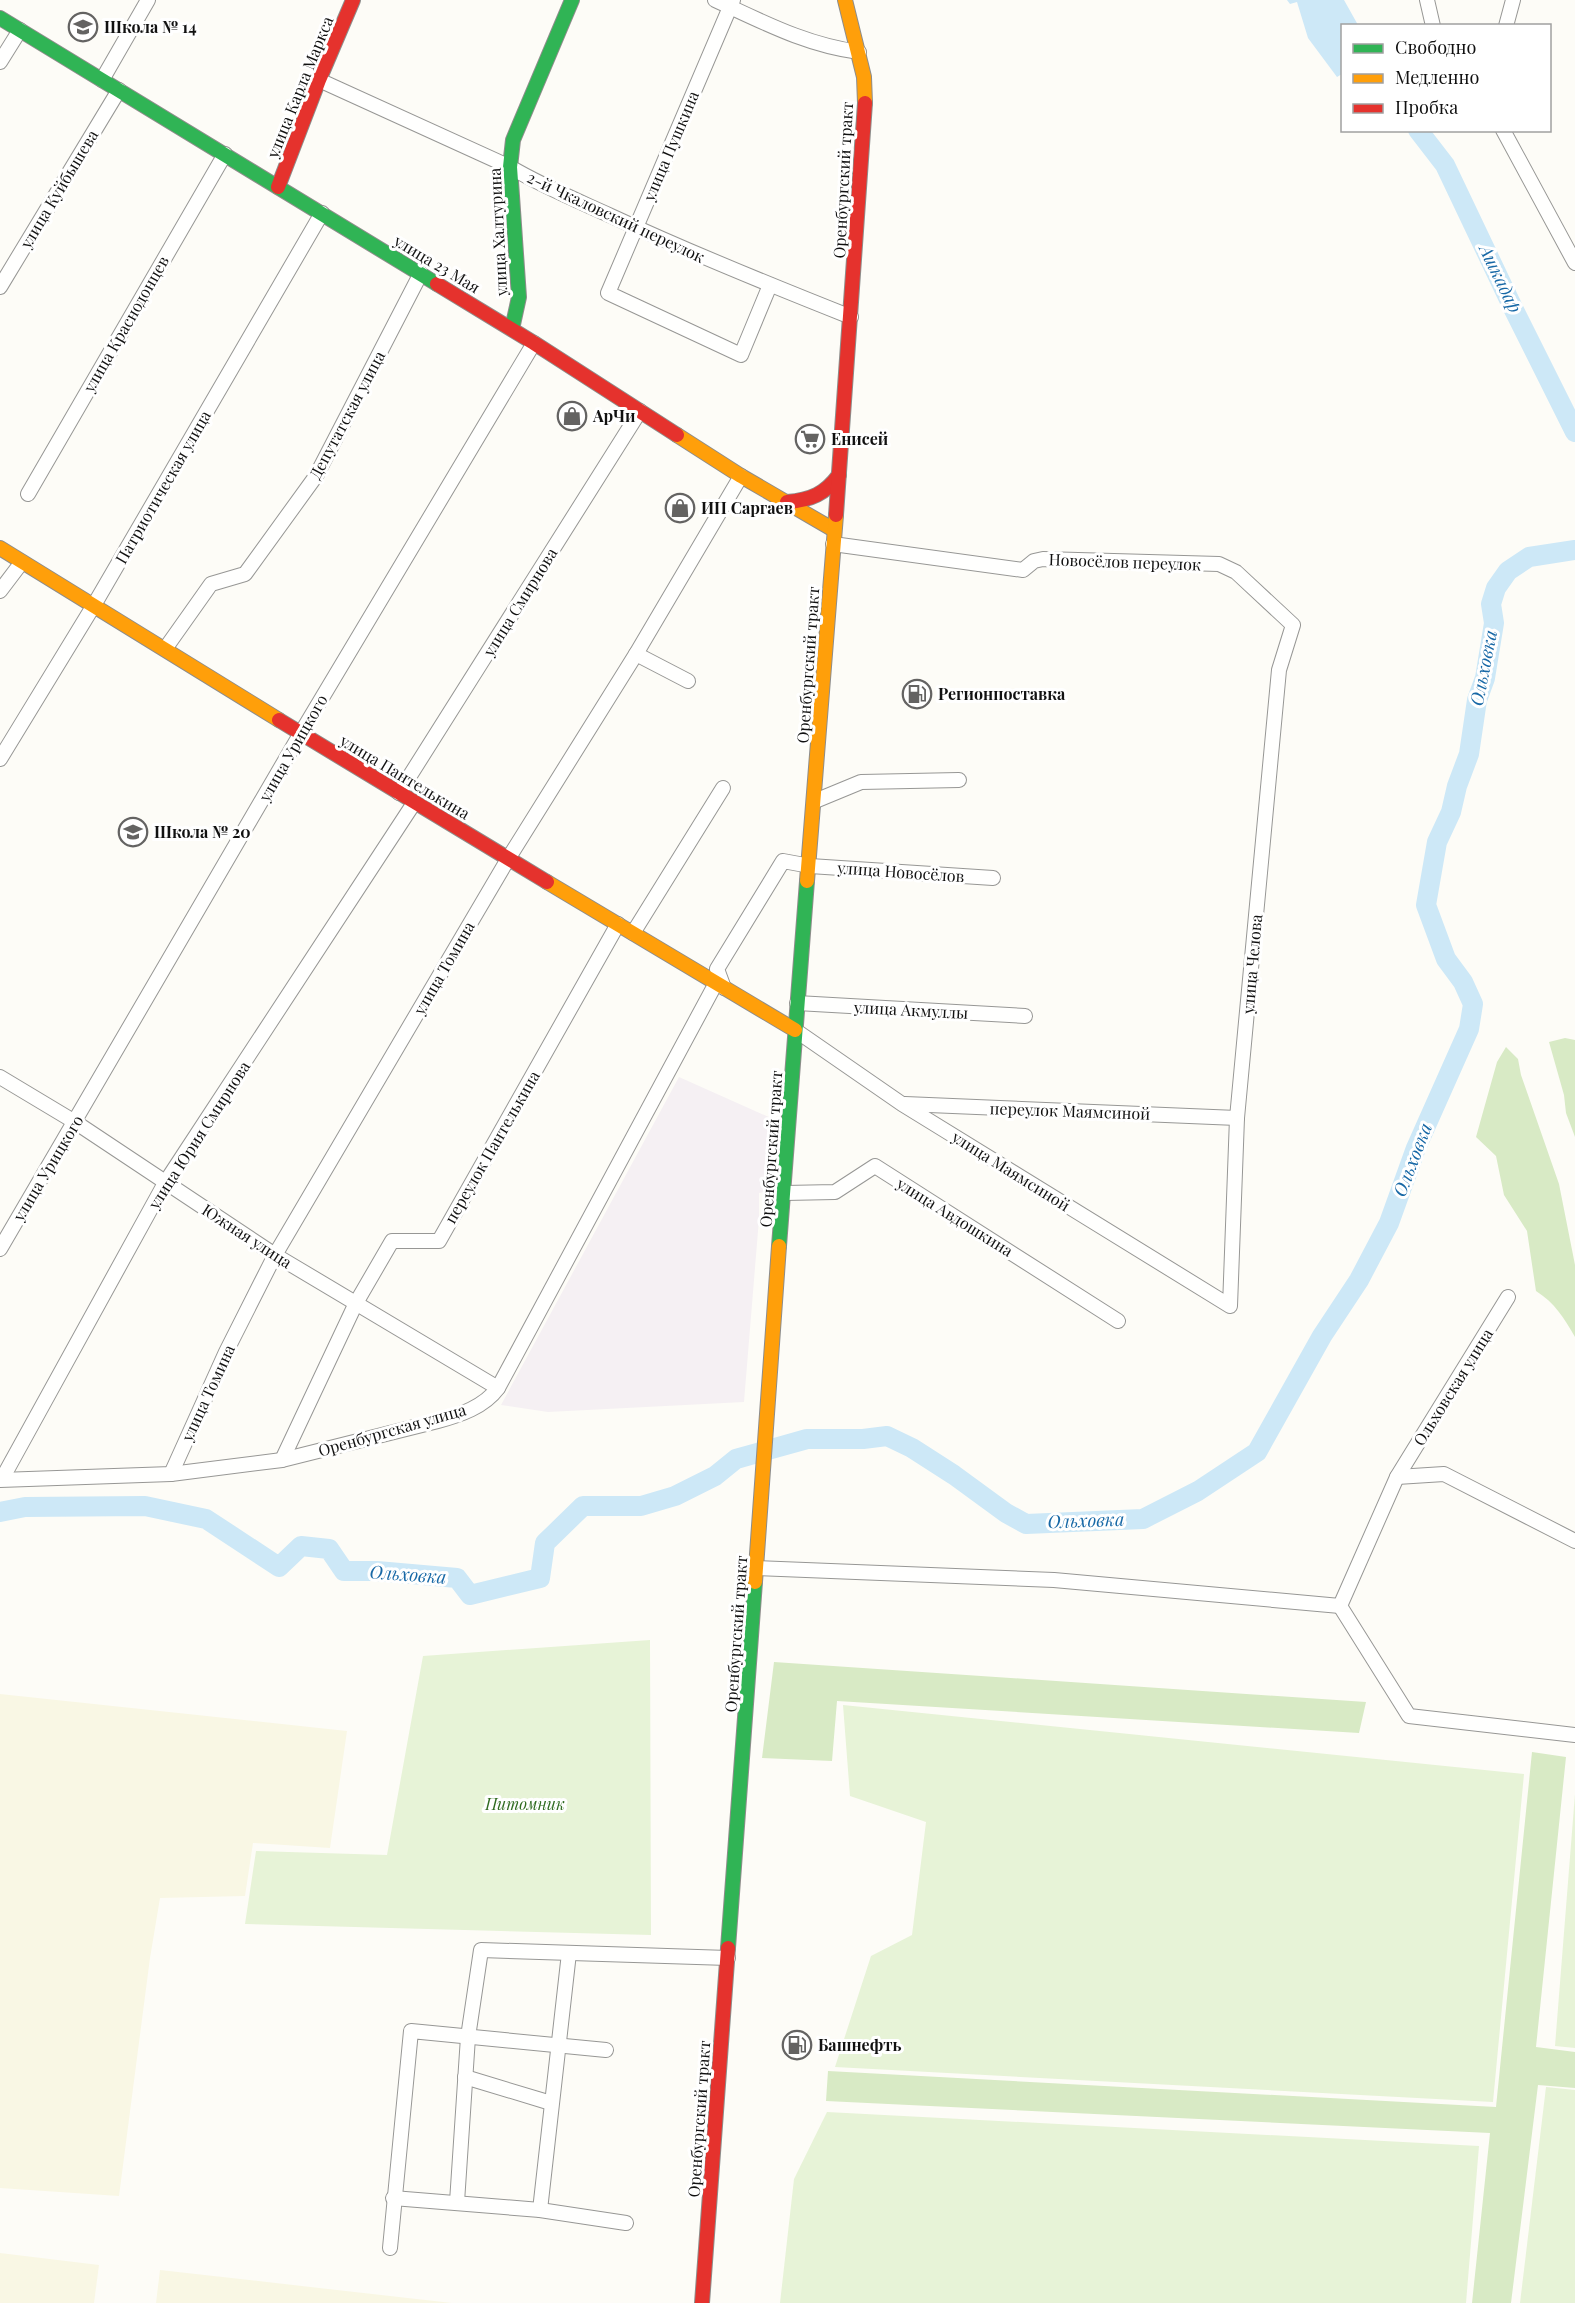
<svg xmlns="http://www.w3.org/2000/svg" width="1575" height="2303" viewBox="0 0 1575 2303" font-family="'Playfair Display',serif">
<rect width="100%" height="100%" fill="#fdfcf7"/>
<polygon fill="#f5f0f3" points="679,1077 771,1118 764,1192 759,1193 759,1219 744,1402 548,1412 501,1405"/>
<g fill="#f9f7e4">
<polygon points="0,1694 347,1731 330,1848 253,1843 245,1896 160,1898 150,1958 119,2196 0,2188"/>
<polygon points="0,2253 99,2265 94,2303 0,2303"/>
<polygon points="160,2270 452,2303 156,2303"/>
</g>
<g fill="#e7f3d7">
<polygon points="650,1640 651,1935 245,1924 256,1851 387,1855 423,1656"/>
<polygon points="843,1705 1524,1774 1493,2102 835,2067 871,1956 912,1935 926,1822 850,1796"/>
<polygon points="1575,1794 1575,2048 1555,2046"/>
<polygon points="1546,2087 1575,2090 1575,2303 1520,2303"/>
<polygon points="827,2112 1479,2146 1466,2303 780,2303 794,2179"/>
</g>
<g fill="#d8eac5">
<polygon points="1565,1038 1575,1040 1575,1137 1566,1113 1564,1095 1549,1042"/>
<path d="M1506,1047L1518,1059L1521,1075L1559,1184L1575,1265V1337C1564,1318 1555,1303 1536,1291L1527,1231L1504,1195L1496,1156L1476,1137L1497,1062Z"/>
<polygon points="774,1662 1366,1702 1359,1733 837,1701 832,1761 762,1758"/>
<polygon points="1532,1752 1566,1757 1536,2047 1575,2052 1575,2088 1538,2085 1511,2303 1472,2303 1490,2133 826,2101 828,2071 1496,2107"/>
</g>
<polygon fill="#cde8f7" points="1287,0 1344,0 1358,25 1342,26 1342,74 1337,77 1308,38 1297,2 1290,4"/>
<g fill="none" stroke-linecap="round" stroke-linejoin="round">
<g stroke="#cde8f7" stroke-width="20">
<polyline points="1418,130 1445,165 1514,310 1575,432"/>
<polyline points="0,1512 25,1507 145,1506 206,1519 279,1567 301,1546 329,1549 344,1571 377,1571 457,1578 470,1595 540,1578 545,1543 583,1506 641,1506 675,1496 715,1476 736,1459 807,1439 863,1439 887,1436 912,1448 954,1475 1006,1513 1026,1524 1143,1519 1198,1491 1257,1452 1322,1336 1359,1280 1389,1223 1416,1148 1469,1029 1473,1004 1463,982 1446,959 1426,905 1437,842 1451,812 1457,786 1469,754 1477,700 1485,678 1494,623 1491,604 1496,588 1508,571 1529,557 1575,550"/>
</g>
<g stroke="#979795" stroke-width="16">
<g id="street">
<path d="M715,0C763,22 806,45 859,52"/>
<polyline points="733,0 608,293 741,355 770,285"/>
<polyline points="1427,0 1433,26"/>
<polyline points="1506,26 1513,0"/>
<polyline points="0,62 20,30"/>
<polyline points="102,80 148,0"/>
<path d="M319,80L510,167C542,186 576,200 609,215C689,252 770,285 851,317"/>
<polyline points="1503,130 1575,263"/>
<polyline points="0,287 119,90"/>
<polyline points="28,494 225,154"/>
<polyline points="0,591 22,562"/>
<polyline points="165,649 211,584 245,574 316,476 421,273"/>
<polyline points="636,654 688,681"/>
<polyline points="0,759 94,605 322,213"/>
<polyline points="399,793 640,411"/>
<polyline points="815,801 861,782 959,780"/>
<polyline points="633,933 723,788"/>
<polyline points="724,988 717,969 783,861 810,866 993,878"/>
<polyline points="797,1003 1025,1016"/>
<polyline points="795,1030 902,1104 1230,1306 1237,1118 1279,670 1293,625 1236,572 1219,564 1043,559 1034,561 1023,570 833,544"/>
<polyline points="0,1077 75,1122 275,1255 498,1388"/>
<polyline points="905,1104 1237,1118"/>
<polyline points="785,1193 835,1192 875,1166 1118,1321"/>
<polyline points="0,1249 301,733 534,343"/>
<polyline points="282,1460 356,1303 392,1241 439,1241 618,924"/>
<polyline points="171,1474 226,1352 275,1255 508,859 636,654 741,476"/>
<polyline points="1397,1477 1444,1474 1575,1541"/>
<polyline points="2,1479 165,1183 414,803"/>
<path d="M0,1480L171,1474L282,1460L438,1421C460,1415 484,1407 498,1388L716,983"/>
<polyline points="758,1568 1054,1580 1340,1606"/>
<polyline points="1340,1606 1397,1477 1508,1297"/>
<polyline points="1340,1606 1409,1716 1575,1735"/>
<polyline points="465,2077 551,2103"/>
<polyline points="393,2198 540,2210 626,2223"/>
<polyline points="457,2202 468,2037 481,1950 728,1958"/>
<polyline points="540,2210 569,1953"/>
<polyline points="390,2248 411,2031 606,2050"/>
</g>
</g>
<g stroke="#8e8d8b" stroke-width="16">
<g id="fast">
<polyline points="0,18 437,284"/>
<polyline points="512,329 519,297 510,167 513,140 572,0"/>
<polyline points="779,1246 807,881"/>
<polyline points="728,1948 755,1582"/>
</g>
</g>
<g stroke="#8e8d8b" stroke-width="16">
<g id="slow">
<polyline points="845,0 864,77 865,103"/>
<polyline points="677,435 741,476 834,530"/>
<polyline points="0,548 279,720"/>
<polyline points="807,881 836,515"/>
<polyline points="547,882 795,1030"/>
<polyline points="755,1582 779,1246"/>
</g>
</g>
<g stroke="#8e8d8b" stroke-width="16">
<g id="jam">
<polyline points="278,187 319,80 353,0"/>
<polyline points="437,284 534,343 677,435"/>
<path d="M787,502C811,500 825,494 839,475"/>
<polyline points="836,515 865,103"/>
<polyline points="279,720 547,882"/>
<polyline points="702,2303 728,1948"/>
</g>
</g>
<use href="#street" stroke="#fffffe" stroke-width="14"/>
<use href="#fast" stroke="#30b455" stroke-width="14"/>
<use href="#slow" stroke="#ff9f0a" stroke-width="14"/>
<use href="#jam" stroke="#e5322d" stroke-width="14"/>
</g>
<defs>
<g id="school-ring" transform="scale(1.5)"><circle r="9.5" fill="#fff" stroke="#646362" stroke-width="1.5"/><path d="M0-5L7-2L0 1L-7-2ZM-4 1L0 2.5L4 1V4Q0 6-4 4Z" fill="#646362"/></g>
<g id="shop-ring" transform="scale(1.5)"><circle r="9.5" fill="#fff" stroke="#646362" stroke-width="1.5"/><path d="M-5-2.5h2.3a2.7 3.5 0 0 1 5.4 0H5L5.5 6h-11ZM-1.5-2.5h3a1.5 2.3 0 0 0-3 0Z" fill="#646362"/></g>
<g id="supermarket-ring" transform="scale(1.5)"><circle r="9.5" fill="#fff" stroke="#646362" stroke-width="1.5"/><path d="M-6-5.5h2.5l.6 2H6L4.5 2H-2.5L-4.4-4H-6ZM-1.5 3.2a1.3 1.3 0 1 0 .1 0ZM3 3.2a1.3 1.3 0 1 0 .1 0Z" fill="#646362"/></g>
<g id="fuel-ring" transform="scale(1.5)"><circle r="9.5" fill="#fff" stroke="#646362" stroke-width="1.5"/><path d="M-5.5-6h7V0h2V4h1.3V-2.5L3-4.5l.8-.8L6-3V5H2.5V1h-1V6h-7ZM-4.2-4.7v3.2H.2V-4.7Z" fill="#646362"/></g>
</defs>
<g fill-rule="evenodd">
<use href="#school-ring" x="83" y="27"/>
<use href="#shop-ring" x="572" y="416"/>
<use href="#supermarket-ring" x="810" y="439"/>
<use href="#shop-ring" x="680" y="508"/>
<use href="#fuel-ring" x="917" y="694"/>
<use href="#school-ring" x="133" y="832"/>
<use href="#fuel-ring" x="797" y="2045"/>
</g>
<g text-anchor="middle" stroke-width="6" stroke-linejoin="round" paint-order="stroke">
<g font-size="16" font-weight="bold" fill="#111" stroke="#fff" text-anchor="start">
<text x="104" y="33">Школа № 14</text>
<text x="593" y="422">АрЧи</text>
<text x="831" y="445">Енисей</text>
<text x="701" y="514">ИП Саргаев</text>
<text x="938" y="700">Регионпоставка</text>
<text x="154" y="838">Школа № 20</text>
<text x="818" y="2051">Башнефть</text>
</g>
<g font-size="16" fill="#111" stroke="#fff">
<text transform="translate(300 87) rotate(-68)" y="6">улица Карла Маркса</text>
<text transform="translate(671 146) rotate(-67)" y="6">улица Пушкина</text>
<text transform="translate(843 180) rotate(-87)" y="6">Оренбургский тракт</text>
<text transform="translate(59 189) rotate(-59)" y="6">улица Куйбышева</text>
<text transform="translate(616 217) rotate(25)" y="6">2-й Чкаловский переулок</text>
<text transform="translate(498 232) rotate(-93)" y="6">улица Халтурина</text>
<text transform="translate(437 264) rotate(31)" y="6">улица 23 Мая</text>
<text transform="translate(126 324) rotate(-60)" y="6">улица Краснодонцев</text>
<text transform="translate(347 415) rotate(-62)" y="6">Депутатская улица</text>
<text transform="translate(163 487) rotate(-60)" y="6">Патриотическая улица</text>
<text transform="translate(1125 562) rotate(2)" y="6">Новосёлов переулок</text>
<text transform="translate(520 602) rotate(-58)" y="6">улица Смирнова</text>
<text transform="translate(808 665) rotate(-86)" y="6">Оренбургский тракт</text>
<text transform="translate(293 748) rotate(-60)" y="6">улица Урицкого</text>
<text transform="translate(405 777) rotate(31)" y="6">улица Пантелькина</text>
<text transform="translate(901 872) rotate(4)" y="6">улица Новосёлов</text>
<text transform="translate(1252 964) rotate(-85)" y="6">улица Челова</text>
<text transform="translate(444 968) rotate(-60)" y="6">улица Томина</text>
<text transform="translate(911 1010) rotate(3)" y="6">улица Акмуллы</text>
<text transform="translate(1070 1111) rotate(2)" y="6">переулок Маямсиной</text>
<text transform="translate(199 1135) rotate(-57)" y="6">улица Юрия Смирнова</text>
<text transform="translate(492 1147) rotate(-60)" y="6">переулок Пантелькина</text>
<text transform="translate(771 1149) rotate(-86)" y="6">Оренбургский тракт</text>
<text transform="translate(48 1168) rotate(-59)" y="6">улица Урицкого</text>
<text transform="translate(1011 1171) rotate(32)" y="6">улица Маямсиной</text>
<text transform="translate(955 1217) rotate(32)" y="6">улица Авдошкина</text>
<text transform="translate(247 1236) rotate(33)" y="6">Южная улица</text>
<text transform="translate(1453 1387) rotate(-58)" y="6">Ольховская улица</text>
<text transform="translate(208 1393) rotate(-65)" y="6">улица Томина</text>
<text transform="translate(392 1430) rotate(-16)" y="6">Оренбургская улица</text>
<text transform="translate(736 1634) rotate(-86)" y="6">Оренбургский тракт</text>
<text transform="translate(699 2119) rotate(-86)" y="6">Оренбургский тракт</text>
</g>
<g font-size="16" font-style="italic" fill="#2f6b1f" stroke="#fff">
<text x="525" y="1810">Питомник</text>
</g>
<g font-size="18" font-style="italic" fill="#1768a6" stroke="#fff">
<text transform="translate(1500 279) rotate(64)" y="6">Ашкадар</text>
<text transform="translate(1484 668) rotate(-79)" y="6">Ольховка</text>
<text transform="translate(1413 1160) rotate(-69)" y="6">Ольховка</text>
<text transform="translate(1086 1521) rotate(-2)" y="6">Ольховка</text>
<text transform="translate(408 1575) rotate(4)" y="6">Ольховка</text>
</g>
</g>
<rect x="1341" y="24" width="210" height="108" fill="#ffffff" stroke="#a0a0a0" stroke-width="1.5"/>
<rect x="1353" y="44" width="30" height="9" fill="#30b455" stroke="#a0a0a0" stroke-width="1.5"/>
<text x="1395" y="54" font-size="18" fill="#111111">Свободно</text>
<rect x="1353" y="74" width="30" height="9" fill="#ff9f0a" stroke="#a0a0a0" stroke-width="1.5"/>
<text x="1395" y="84" font-size="18" fill="#111111">Медленно</text>
<rect x="1353" y="104" width="30" height="9" fill="#e5322d" stroke="#a0a0a0" stroke-width="1.5"/>
<text x="1395" y="114" font-size="18" fill="#111111">Пробка</text>
</svg>
